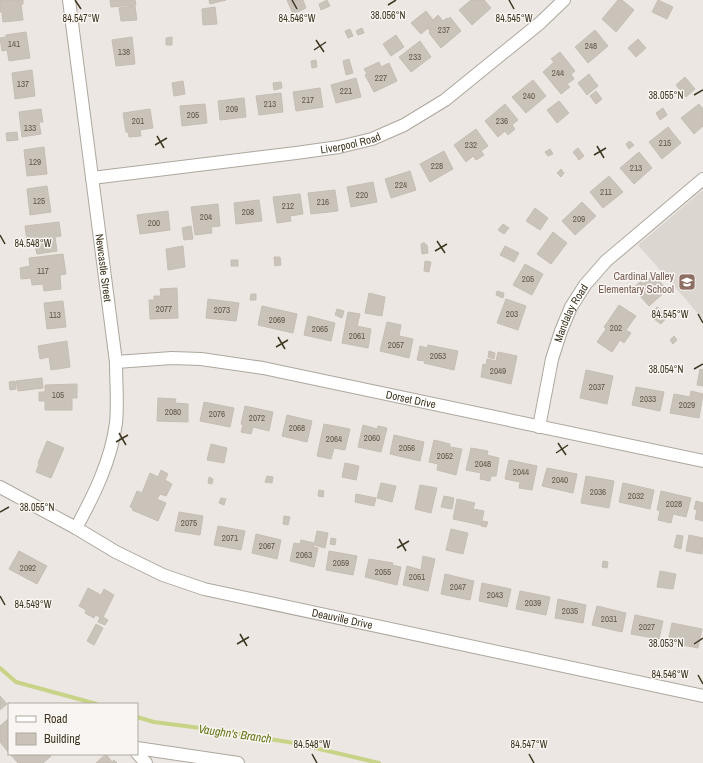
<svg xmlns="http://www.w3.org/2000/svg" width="703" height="763" viewBox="0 0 703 763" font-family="'Archivo Narrow',sans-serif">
<rect width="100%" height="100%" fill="#ece7e2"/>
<polygon fill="#dcd6d0" points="703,190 703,319 638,245"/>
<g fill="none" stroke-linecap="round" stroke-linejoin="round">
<g stroke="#c9d388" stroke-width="4">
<polyline points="0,668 16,682 97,704"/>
<polyline points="137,717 154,722 208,729 294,743 379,763"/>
</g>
</g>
<g fill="#cac3ba" stroke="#c6beb4">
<polygon points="0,0 23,0 23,4 21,5 23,20 3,22 2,12 0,12"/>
<polygon points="110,0 135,0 136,5 111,7"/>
<polygon points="209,0 226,0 210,4"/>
<polygon points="287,0 303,0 306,8 293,14"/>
<polygon points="327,0 330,6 321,10 319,4"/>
<polygon points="471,0 484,0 491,8 472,25 459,10"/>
<polygon points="618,0 622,0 634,10 616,32 602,19"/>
<polygon points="658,0 673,7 667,19 652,12"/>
<polygon points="135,6 137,20 121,21 119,8"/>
<polygon points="215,7 217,24 203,25 202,9"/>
<polygon points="426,11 433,20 438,15 443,21 447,18 448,19 450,17 461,31 441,48 429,33 430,32 428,28 421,34 411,23"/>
<polygon points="362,28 364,33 358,35 356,31"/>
<polygon points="350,29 353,36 348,38 345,31"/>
<polygon points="595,30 608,46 588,63 575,47"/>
<polygon points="26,32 30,58 9,61 7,50 2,51 0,38 6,37 6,35"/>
<polygon points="396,35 404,47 391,56 383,44"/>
<polygon points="132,37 135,64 116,66 112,40"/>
<polygon points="172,37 172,45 166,45 166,38"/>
<polygon points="638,39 646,48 636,57 628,48"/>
<polygon points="420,41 431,57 411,72 399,57"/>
<polygon points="560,52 575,71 571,74 574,79 567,84 570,87 561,94 543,72 554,62 551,59"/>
<polygon points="349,59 353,73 346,75 343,61"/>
<polygon points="316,60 317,67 312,68 311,61"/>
<polygon points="379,62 381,67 389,63 397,81 374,92 365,75 367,74 364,69"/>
<polygon points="32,70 35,96 15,99 12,73"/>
<polygon points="589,74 598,86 587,95 578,83"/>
<polygon points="685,77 695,89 686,97 676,85"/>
<polygon points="356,78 361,97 336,103 331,85"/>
<polygon points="533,80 546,96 526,113 512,97"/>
<polygon points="183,81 185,94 174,96 172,83"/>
<polygon points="281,82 282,88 274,90 273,83"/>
<polygon points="320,88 323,107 296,111 293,92"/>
<polygon points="596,91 602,99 596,104 590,96"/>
<polygon points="281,93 283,112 259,115 256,96"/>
<polygon points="244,98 246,117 220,120 218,101"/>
<polygon points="559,101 569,113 557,123 547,110"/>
<polygon points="205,104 207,123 182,126 180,106"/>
<polygon points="505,104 518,120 512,125 515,129 508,135 505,131 498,137 485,121"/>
<polygon points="699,104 703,109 703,126 694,134 681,118"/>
<polygon points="663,108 667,115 660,120 656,113"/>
<polygon points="41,109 43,122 39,122 41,134 22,137 19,112"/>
<polygon points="150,109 153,128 140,130 141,136 129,137 128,132 126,132 123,113"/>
<polygon points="668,127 681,143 662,159 649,142"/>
<polygon points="476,129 488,146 481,151 484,155 476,160 473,156 466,162 454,145"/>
<polygon points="17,132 18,140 7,141 6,133"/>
<polygon points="630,141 634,145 629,149 626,144"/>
<polygon points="44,147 47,174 27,176 24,150"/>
<polygon points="578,148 584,156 579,160 573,152"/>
<polygon points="550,149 553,154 548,156 545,152"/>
<polygon points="444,151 453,169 430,182 420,164"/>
<polygon points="639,152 652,168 634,184 620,168"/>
<polygon points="561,169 564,173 561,177 557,173"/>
<polygon points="410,171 416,190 391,198 385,179"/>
<polygon points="609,176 623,192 603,208 590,192"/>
<polygon points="373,182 377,202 351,207 347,187"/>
<polygon points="47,186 51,212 30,215 27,189"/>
<polygon points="335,190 338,211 311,214 308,193"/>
<polygon points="300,194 303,214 290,216 291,221 277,223 273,197"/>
<polygon points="259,200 262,221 236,224 234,203"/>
<polygon points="582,202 596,216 575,235 562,221"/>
<polygon points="218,204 220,226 211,227 212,233 195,235 191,207"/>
<polygon points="535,208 548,218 540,230 526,221"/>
<polygon points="168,211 170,230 140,234 137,215"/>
<polygon points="59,222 61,236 55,237 57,251 37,254 34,241 27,242 25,226"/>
<polygon points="503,224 509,228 504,234 498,230"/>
<polygon points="191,226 193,239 184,240 182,228"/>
<polygon points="553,232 567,243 551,264 537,254"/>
<polygon points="422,243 425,243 425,245 427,245 428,253 422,254 421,245"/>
<polygon points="183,246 185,267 168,270 166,249"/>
<polygon points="505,246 519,253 514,262 500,255"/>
<polygon points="63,254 66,274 60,275 61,289 44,291 43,284 32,285 31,278 21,279 20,268 30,266 29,258"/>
<polygon points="274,257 280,257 281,265 275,266"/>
<rect x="231" y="260" width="7" height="6"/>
<polygon points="425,261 431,262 429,272 424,271"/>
<polygon points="525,264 543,274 532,295 513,285"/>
<polygon points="654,275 667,290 649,306 633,288 641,281 643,284"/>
<polygon points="177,288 178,318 150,319 149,300 154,300 154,296 161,296 160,289"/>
<polygon points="497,291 504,293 503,298 496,295"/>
<polygon points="369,293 385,297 382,316 365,313"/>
<polygon points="251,294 256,294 256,300 250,300"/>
<polygon points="208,299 239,303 236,321 206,318"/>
<polygon points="506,299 526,306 518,330 497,323"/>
<polygon points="63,301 66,327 47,329 44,303"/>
<polygon points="619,305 636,316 626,330 631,333 624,343 620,340 612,352 597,342 606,329 604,327"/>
<polygon points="262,306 297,314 293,333 258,325"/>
<polygon points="657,307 668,316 661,324 650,316"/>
<polygon points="337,309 344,311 342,318 335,315"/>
<polygon points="348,312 360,314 357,326 371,329 368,348 342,343"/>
<polygon points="308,316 335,323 331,341 304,335"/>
<polygon points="387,322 401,325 399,336 413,339 409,358 380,351"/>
<polygon points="674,336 677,340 673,344 670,340"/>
<polygon points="67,341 70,367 51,370 49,357 40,359 38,346"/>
<polygon points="428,345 458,351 454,370 424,363 425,361 417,360 420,346 427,348"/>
<polygon points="489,351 495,353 494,359 488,357"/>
<polygon points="498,352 517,356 511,384 481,377 483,364 486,365 487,359 496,361"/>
<polygon points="700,369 703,370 703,386 697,385"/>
<polygon points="586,370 613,376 607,404 580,398"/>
<polygon points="42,378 43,388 18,391 16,381"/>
<polygon points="15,381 16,389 10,390 9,382"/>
<polygon points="77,384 77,398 72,398 72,410 45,410 45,401 39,401 39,392 45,392 45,385"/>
<polygon points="636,387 664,392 660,411 632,405"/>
<polygon points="691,391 703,394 699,418 670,413 674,394 690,397"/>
<polygon points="158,398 176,399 175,403 188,404 188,422 157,421"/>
<polygon points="204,402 234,408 230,427 200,421"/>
<polygon points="245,406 273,412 269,431 253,427 251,434 241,432 243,425 241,424"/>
<polygon points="287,415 312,421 307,442 282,436"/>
<polygon points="324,424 350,429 345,450 334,448 331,459 317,456"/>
<polygon points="363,425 377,429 378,426 387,428 381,452 358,447"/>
<polygon points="394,435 424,442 420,461 390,454"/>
<polygon points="434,440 450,444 450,447 462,449 456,475 437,470 438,464 429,462"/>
<polygon points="47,441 64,448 51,478 36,472 39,464 38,463"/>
<polygon points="211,444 227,448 224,463 207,460"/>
<polygon points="471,448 488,451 487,455 499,458 496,476 491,476 490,481 480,479 481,473 466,470"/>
<polygon points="509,460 537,466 532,490 519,488 520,482 505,479"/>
<polygon points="345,463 359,466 356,480 342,477"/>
<polygon points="547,468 577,474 573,493 542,486"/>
<polygon points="161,470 168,474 165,480 172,484 166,496 160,494 157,499 166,503 158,521 132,510 133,508 130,507 137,491 142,493 150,473 158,477"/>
<polygon points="267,476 273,477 272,483 265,482"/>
<polygon points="586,476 614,481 609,508 581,503"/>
<polygon points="209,477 213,479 212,484 208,483"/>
<polygon points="381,483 396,486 392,502 377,498"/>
<polygon points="623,483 654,490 650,509 619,502"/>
<polygon points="420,485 437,488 431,513 415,509"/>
<polygon points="319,490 324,491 323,497 318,496"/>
<polygon points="661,491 691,498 686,517 673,514 671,523 658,520 660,511 657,510"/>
<polygon points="356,494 376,498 374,506 355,502"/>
<polygon points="444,496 454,498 452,509 441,507"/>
<polygon points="221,498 226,499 224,505 219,503"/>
<polygon points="457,499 475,503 473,509 484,511 481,525 453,519"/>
<polygon points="696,501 703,503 703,521 695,519 697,510 694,509"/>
<polygon points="179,512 203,516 200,535 175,531"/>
<polygon points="284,516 290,517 288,525 283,524"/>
<polygon points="483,521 488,522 486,527 481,526"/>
<polygon points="218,526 245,531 241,550 214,545"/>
<polygon points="451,529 468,533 463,554 446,550"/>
<polygon points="317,531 328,533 325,548 314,545"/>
<polygon points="256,534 281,540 277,559 252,553"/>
<polygon points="677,535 683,536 681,549 674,547"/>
<polygon points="689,535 703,538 702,554 686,551"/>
<polygon points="331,538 336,539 335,545 330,544"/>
<polygon points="301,540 314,543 313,547 318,548 314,567 290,561 294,543 300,544"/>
<polygon points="19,551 47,566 37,584 9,569"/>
<polygon points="329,551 357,556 353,575 326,570"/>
<polygon points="423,556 435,559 428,591 403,585 407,566 421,570"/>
<polygon points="369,559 393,563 392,565 401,567 397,585 365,577"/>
<polygon points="603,561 608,562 607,568 602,567"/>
<polygon points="660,571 676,574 673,589 657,587"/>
<polygon points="445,574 474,581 470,600 441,594"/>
<polygon points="482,583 511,589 507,607 479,601"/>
<polygon points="88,588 101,595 104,589 114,595 103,617 108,620 105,625 98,622 100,617 95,615 94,618 85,613 86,610 79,606"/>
<polygon points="520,591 550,597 546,615 516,609"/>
<polygon points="558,599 586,605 583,623 555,618"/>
<polygon points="597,606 626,613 622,632 592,625"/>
<polygon points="635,615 663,621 659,639 631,634"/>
<polygon points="672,623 702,629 698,648 668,642"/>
<polygon points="96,624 103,628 94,645 87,641"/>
<polygon points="0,696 7,704 0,710"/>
<polygon points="9,718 9,753 0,742 0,726"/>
<polygon points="10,754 49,754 51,756 43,763 18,763"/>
<polygon points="106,754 112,762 114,760 117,763 96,763"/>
</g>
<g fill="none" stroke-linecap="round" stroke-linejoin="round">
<g stroke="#ada79d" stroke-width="14">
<g id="minor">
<path id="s1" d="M69,0L116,362C116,382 118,403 116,423C111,461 94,495 76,528"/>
<path id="s2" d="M92,178L296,153L339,147L372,139L404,125L445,100L540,23L564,0"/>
<path id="s3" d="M116,362L172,358L201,359L263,368L703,461"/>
<path id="s4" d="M539,427L552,359L561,331L571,307L585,285L606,261L703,179"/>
<path id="s5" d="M0,487L76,528L116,552L163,575L204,589L703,696"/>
<polyline points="137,748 238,763"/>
<polyline points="137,753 146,763"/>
</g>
</g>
<use href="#minor" stroke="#fff" stroke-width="12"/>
</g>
<path fill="none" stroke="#3e3621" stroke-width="1.5" d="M75,0L81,9M292,0L297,9M509,0L514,9M388,5L396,0M316,40L324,52M314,50L326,42M694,95L703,90M157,136L164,148M155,145L167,138M597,146L604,158M594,155L606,148M0,235L5,244M437,241L445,253M435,251L447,244M698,314L703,323M278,337L285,349M276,347L288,340M694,369L703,364M119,433L126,445M116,442L128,435M558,443L566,455M556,453L568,445M0,512L9,507M399,539L406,551M397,548L409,541M0,596L5,605M240,634L247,646M237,644L249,637M694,644L703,638M698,675L703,684M312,754L317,763M529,754L534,763"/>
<defs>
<g id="school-square" transform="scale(0.9)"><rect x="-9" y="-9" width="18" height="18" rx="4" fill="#8d6e63" stroke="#f9f5f2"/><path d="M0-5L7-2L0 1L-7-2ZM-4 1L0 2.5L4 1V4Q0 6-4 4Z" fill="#fff"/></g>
</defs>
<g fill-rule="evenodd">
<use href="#school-square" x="687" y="282"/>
</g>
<g text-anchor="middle" stroke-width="3" stroke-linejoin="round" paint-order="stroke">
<g font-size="9" fill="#615947">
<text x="444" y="33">237</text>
<text x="14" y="47">141</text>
<text x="591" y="49">248</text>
<text x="124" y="55">138</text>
<text x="415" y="60">233</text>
<text x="558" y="76">244</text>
<text x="381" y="81">227</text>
<text x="23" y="87">137</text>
<text x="346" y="94">221</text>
<text x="529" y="99">240</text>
<text x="308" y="103">217</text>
<text x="270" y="107">213</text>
<text x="232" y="112">209</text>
<text x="193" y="118">205</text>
<text x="138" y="124">201</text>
<text x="502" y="124">236</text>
<text x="30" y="131">133</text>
<text x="665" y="146">215</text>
<text x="471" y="148">232</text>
<text x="35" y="165">129</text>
<text x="437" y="169">228</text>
<text x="636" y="171">213</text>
<text x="401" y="188">224</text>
<text x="606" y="195">211</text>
<text x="362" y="198">220</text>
<text x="39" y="204">125</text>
<text x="323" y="205">216</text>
<text x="288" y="209">212</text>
<text x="248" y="215">208</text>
<text x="206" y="220">204</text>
<text x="579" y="222">209</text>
<text x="154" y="226">200</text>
<text x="43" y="274">117</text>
<text x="528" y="282">205</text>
<text x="164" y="312">2077</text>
<text x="222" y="313">2073</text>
<text x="512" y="317">203</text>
<text x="55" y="318">113</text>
<text x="277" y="323">2069</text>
<text x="616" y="331">202</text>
<text x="320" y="332">2065</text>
<text x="357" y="339">2061</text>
<text x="396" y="348">2057</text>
<text x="438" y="359">2053</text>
<text x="498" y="374">2049</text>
<text x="597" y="390">2037</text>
<text x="58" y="398">105</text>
<text x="648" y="402">2033</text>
<text x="687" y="408">2029</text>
<text x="173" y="415">2080</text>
<text x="217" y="417">2076</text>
<text x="257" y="421">2072</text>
<text x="297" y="431">2068</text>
<text x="372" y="441">2060</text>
<text x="334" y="442">2064</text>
<text x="407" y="451">2056</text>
<text x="445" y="459">2052</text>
<text x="483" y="467">2048</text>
<text x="521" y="475">2044</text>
<text x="560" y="483">2040</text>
<text x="598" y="495">2036</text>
<text x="636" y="499">2032</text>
<text x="674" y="507">2028</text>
<text x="189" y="526">2075</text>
<text x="230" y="541">2071</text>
<text x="267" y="549">2067</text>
<text x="304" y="558">2063</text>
<text x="341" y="566">2059</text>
<text x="28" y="571">2092</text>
<text x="383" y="575">2055</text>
<text x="417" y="580">2051</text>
<text x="458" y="590">2047</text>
<text x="495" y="598">2043</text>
<text x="533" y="606">2039</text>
<text x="570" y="614">2035</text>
<text x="609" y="622">2031</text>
<text x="647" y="630">2027</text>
</g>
<g font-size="11" fill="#3e3621" stroke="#f9f5f2">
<text dy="4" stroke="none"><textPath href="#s2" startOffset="261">Liverpool Road</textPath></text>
<text dy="4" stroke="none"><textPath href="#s1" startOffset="270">Newcastle Street</textPath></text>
<text dy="4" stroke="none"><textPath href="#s4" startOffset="119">Mandalay Road</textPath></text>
<text dy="4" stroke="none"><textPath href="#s3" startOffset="299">Dorset Drive</textPath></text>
<text dy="4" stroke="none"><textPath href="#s5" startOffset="370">Deauville Drive</textPath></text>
</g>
<g font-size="11" fill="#785e54" stroke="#f9f5f2" text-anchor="end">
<text x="674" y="280">Cardinal Valley<tspan x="674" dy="13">Elementary School</tspan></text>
</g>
<g font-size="12" font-style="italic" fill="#687719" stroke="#f9f5f2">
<text transform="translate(235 734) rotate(8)" y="4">Vaughn's Branch</text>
</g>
</g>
<g font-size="10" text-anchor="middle" fill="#3e3621" stroke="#f9f5f2" stroke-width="3" stroke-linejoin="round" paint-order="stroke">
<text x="388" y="19">38.056°N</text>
<text x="81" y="22">84.547°W</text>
<text x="514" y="22">84.545°W</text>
<text x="297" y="22">84.546°W</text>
<text x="666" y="99">38.055°N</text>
<text x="33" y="247">84.548°W</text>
<text x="670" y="318">84.545°W</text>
<text x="666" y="373">38.054°N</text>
<text x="37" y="511">38.055°N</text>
<text x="33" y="608">84.549°W</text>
<text x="666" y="647">38.053°N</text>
<text x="670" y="678">84.546°W</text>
<text x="312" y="748">84.548°W</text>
<text x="529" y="748">84.547°W</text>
</g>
<rect x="8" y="703" width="130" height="52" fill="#f9f5f2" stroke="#aea99e"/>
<rect x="16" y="716" width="20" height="6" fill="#ffffff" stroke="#aea99e"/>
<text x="44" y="723" font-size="12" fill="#3e3621">Road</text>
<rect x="16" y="733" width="20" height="12" fill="#cac3ba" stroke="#aea99e"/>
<text x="44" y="743" font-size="12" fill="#3e3621">Building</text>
</svg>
